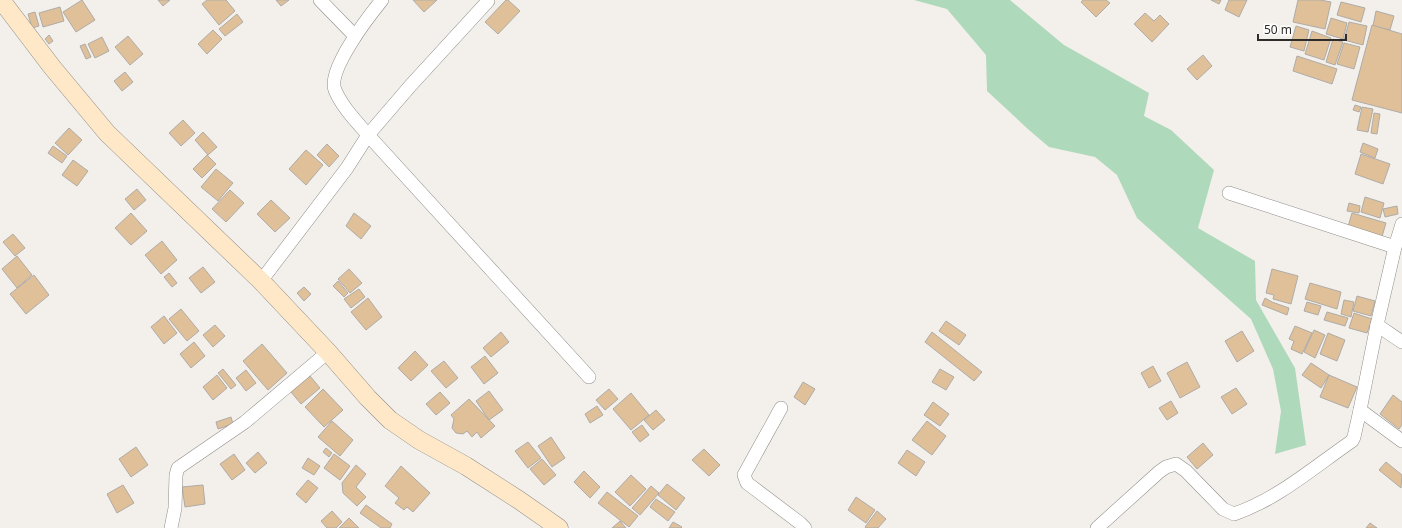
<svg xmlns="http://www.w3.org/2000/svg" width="1402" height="528" viewBox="0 0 1402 528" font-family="'Noto Sans',sans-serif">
<rect width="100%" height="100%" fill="#f3f0ec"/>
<polygon fill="#afd9bb" points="914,0 1010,0 1064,45 1149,93 1144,116 1171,130 1214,170 1198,228 1255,261 1256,300 1295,368 1306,445 1275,454 1281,411 1273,369 1251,319 1137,218 1117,175 1095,157 1049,147 1029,130 987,91 986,55 947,9"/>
<g fill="#e0c098" stroke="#aeaba8">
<polygon points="82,0 95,20 76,32 63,12"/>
<polygon points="158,0 170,0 163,6"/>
<polygon points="207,0 226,0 235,11 219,25 202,4"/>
<polygon points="276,0 289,0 281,6"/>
<polygon points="413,0 437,0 424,12"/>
<polygon points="506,0 508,0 520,11 498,34 485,22"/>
<polygon points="1083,0 1106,0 1110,3 1096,17 1081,2"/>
<polygon points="1211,0 1221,0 1219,4"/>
<polygon points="1229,0 1247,0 1239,17 1225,10"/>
<polygon points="1298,0 1320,0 1331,2 1325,29 1293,22"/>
<polygon points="1341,2 1365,8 1361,22 1337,15"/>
<polygon points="60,7 64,21 43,27 39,13"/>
<polygon points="1376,11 1394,16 1390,30 1373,26"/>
<polygon points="35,12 39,26 32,28 28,14"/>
<polygon points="1145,13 1154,21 1160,15 1169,24 1152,42 1134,24"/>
<polygon points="237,14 243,22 225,36 219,29"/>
<polygon points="1331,18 1347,23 1343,39 1326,34"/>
<polygon points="1349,22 1367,26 1363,45 1344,40"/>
<polygon points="1372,25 1402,34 1402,113 1352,100"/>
<polygon points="1296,26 1309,30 1304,51 1290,47"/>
<polygon points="213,30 222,39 207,54 198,44"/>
<polygon points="1312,31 1331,38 1324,60 1305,54"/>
<polygon points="49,35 53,41 49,44 45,39"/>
<polygon points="128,36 143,54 130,65 115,47"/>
<polygon points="102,37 109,51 95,58 88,44"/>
<polygon points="1333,39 1343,42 1335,65 1326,62"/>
<polygon points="1344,43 1360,47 1354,69 1337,64"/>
<polygon points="85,44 91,57 86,59 80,46"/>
<polygon points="1203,55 1212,66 1197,80 1187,69"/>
<polygon points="1297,56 1337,69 1332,84 1293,71"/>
<polygon points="125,72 133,82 122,91 114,81"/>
<polygon points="1355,105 1361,107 1359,112 1353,110"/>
<polygon points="1362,107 1373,109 1368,132 1357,130"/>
<polygon points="1374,113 1380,114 1377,134 1371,133"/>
<polygon points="183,120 195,133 181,146 169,133"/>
<polygon points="69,128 82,140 68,155 55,143"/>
<polygon points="203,132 217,147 208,155 195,140"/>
<polygon points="1363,143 1378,149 1375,158 1360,152"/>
<polygon points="327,144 339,156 329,167 317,155"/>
<polygon points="53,146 67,156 62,163 48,153"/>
<polygon points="306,150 323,165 306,185 289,169"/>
<polygon points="1361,154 1390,164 1383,184 1355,174"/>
<polygon points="207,155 216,164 202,178 193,169"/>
<polygon points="73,160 88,171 77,186 62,175"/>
<polygon points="216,169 233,183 218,201 201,187"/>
<polygon points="137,189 146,200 134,210 125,199"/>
<polygon points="230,190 244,203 226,222 212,209"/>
<polygon points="1365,197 1384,203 1380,218 1361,212"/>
<polygon points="271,200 290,218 275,232 257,214"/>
<polygon points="1349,203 1360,206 1359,213 1347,211"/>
<polygon points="1397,206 1398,214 1385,217 1383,209"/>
<polygon points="131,213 147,231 131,245 115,228"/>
<polygon points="354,213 371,226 361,239 346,226"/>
<polygon points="1352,213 1386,223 1381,240 1347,230"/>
<polygon points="13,234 25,248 15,256 3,242"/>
<polygon points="162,241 177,260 161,274 145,255"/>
<polygon points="17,256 32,275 17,288 2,269"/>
<polygon points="203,267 215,282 201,293 189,278"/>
<polygon points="349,269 362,283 350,293 338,279"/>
<polygon points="1272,269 1298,276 1291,304 1273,299 1274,295 1266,293"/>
<polygon points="169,273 177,283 172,287 164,277"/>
<polygon points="34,275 49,295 26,314 10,294"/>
<polygon points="338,281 348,293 344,297 333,286"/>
<polygon points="1310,283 1341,292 1337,309 1305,299"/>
<polygon points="304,287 311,294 304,301 297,293"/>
<polygon points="359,289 365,297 351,308 344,299"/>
<polygon points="1357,296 1375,301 1371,316 1353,311"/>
<polygon points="368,298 382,317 366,330 351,312"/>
<polygon points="1265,298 1272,302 1289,308 1287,315 1262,305"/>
<polygon points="1344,300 1354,302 1351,317 1341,314"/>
<polygon points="1307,302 1321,306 1318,315 1304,311"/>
<polygon points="181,309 199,331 187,341 169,319"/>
<polygon points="1327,312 1348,318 1345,326 1324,320"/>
<polygon points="1354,313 1372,319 1367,333 1349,328"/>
<polygon points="164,316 177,333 164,344 151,327"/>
<polygon points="946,321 966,335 959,345 939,331"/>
<polygon points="215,325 225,336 213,347 203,335"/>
<polygon points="1295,326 1312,333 1302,354 1291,349 1294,341 1289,339"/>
<polygon points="1314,330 1325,335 1315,358 1304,352"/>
<polygon points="1242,331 1254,351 1237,362 1225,341"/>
<polygon points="501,332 509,342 491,357 483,348"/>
<polygon points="932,332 982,372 974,381 925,342"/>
<polygon points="1328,333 1345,340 1337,361 1320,354"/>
<polygon points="194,342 205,356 191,368 180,354"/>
<polygon points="262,344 287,373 268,390 243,361"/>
<polygon points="415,351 428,365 411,381 398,368"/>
<polygon points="485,356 498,373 484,384 471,367"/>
<polygon points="444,361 458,378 446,388 431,371"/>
<polygon points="1187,362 1200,387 1180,398 1167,373"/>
<polygon points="1311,363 1329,375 1321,388 1302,375"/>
<polygon points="1153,366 1161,381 1149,388 1141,373"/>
<polygon points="223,369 236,385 231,389 218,373"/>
<polygon points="940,369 954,377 946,390 932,382"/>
<polygon points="246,370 256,383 246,391 236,378"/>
<polygon points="217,375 227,388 213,400 203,387"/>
<polygon points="1329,375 1357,387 1348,408 1320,397"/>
<polygon points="310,376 320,388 301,404 291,392"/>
<polygon points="803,382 815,389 805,405 794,397"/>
<polygon points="1236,388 1247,404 1232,414 1221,397"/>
<polygon points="323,389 343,410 324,427 305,407"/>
<polygon points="609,389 618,399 605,410 596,400"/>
<polygon points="489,391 503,410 489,420 476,401"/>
<polygon points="440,392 450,403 436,415 426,404"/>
<polygon points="631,393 649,415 631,430 613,409"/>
<polygon points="1393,395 1402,402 1402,425 1399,429 1380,414"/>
<polygon points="469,399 495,426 481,438 477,432 472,437 467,431 463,434 456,433 452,428 454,419 451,415"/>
<polygon points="1171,401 1178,413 1167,420 1159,408"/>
<polygon points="933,402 949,414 940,426 924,415"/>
<polygon points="597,406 603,415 590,423 585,414"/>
<polygon points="656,410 665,420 653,430 644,420"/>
<polygon points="231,417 233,424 218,429 216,422"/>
<polygon points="332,421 353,440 340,456 318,437"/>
<polygon points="927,421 946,436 932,455 912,440"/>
<polygon points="642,425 649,435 640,442 632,432"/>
<polygon points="551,437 565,458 552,467 538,446"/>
<polygon points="528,442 541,458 528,468 515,451"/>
<polygon points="1203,443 1213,455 1197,469 1187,457"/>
<polygon points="136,447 148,465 131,477 119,459"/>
<polygon points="326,448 332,453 329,457 323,452"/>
<polygon points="704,449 720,465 709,476 692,460"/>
<polygon points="907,450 925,462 916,476 898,463"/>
<polygon points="258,452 267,463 255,473 246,463"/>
<polygon points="234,454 245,470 232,480 220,464"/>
<polygon points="334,454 350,466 340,480 324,468"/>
<polygon points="308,458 320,466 314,475 302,468"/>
<polygon points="542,459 556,475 544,485 530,469"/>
<polygon points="1386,462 1402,475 1401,488 1379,470"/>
<polygon points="356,465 366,474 356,487 366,497 357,506 343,493 342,483"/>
<polygon points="401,466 430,493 413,512 407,507 404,510 395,503 399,498 385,486"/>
<polygon points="584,471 600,487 590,498 574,482"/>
<polygon points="631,475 646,489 630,506 615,492"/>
<polygon points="308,480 318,488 306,503 296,494"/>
<polygon points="667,484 685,498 676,510 658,495"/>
<polygon points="123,485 134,503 117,513 107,494"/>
<polygon points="203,485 205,504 185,507 182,487"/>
<polygon points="651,486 659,493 640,515 632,508"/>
<polygon points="607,492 638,516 629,527 598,503"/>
<polygon points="856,497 875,510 866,523 848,510"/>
<polygon points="656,499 675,512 668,521 650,507"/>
<polygon points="366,505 392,524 390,528 381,528 360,513"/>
<polygon points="332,511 342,522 336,528 327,528 321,521"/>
<polygon points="877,511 886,519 878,528 866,528 865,527"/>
<polygon points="349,518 359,528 339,528"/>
<polygon points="620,521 626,528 612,528"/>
<polygon points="673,522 682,527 681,528 669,528"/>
<polygon points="1370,523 1377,528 1366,528"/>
</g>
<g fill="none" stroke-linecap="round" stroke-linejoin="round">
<g stroke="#8f8c88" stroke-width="14">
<g id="street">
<polyline points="320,0 355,36"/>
<polyline points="488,1 411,85 368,135 589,377"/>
<polyline points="1229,193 1395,247"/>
<polyline points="1402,224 1395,247 1377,325 1360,410 1402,441"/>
<path d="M261,281L347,168L368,135C357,122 342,107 335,90C327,70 369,16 382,0"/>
<polyline points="1377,325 1402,342"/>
<polyline points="781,408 744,475 747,483 800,523 805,528"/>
<polyline points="171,528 175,508 176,475 178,468 245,422 328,352"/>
<path d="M1097,528L1159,472L1166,467L1176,464L1186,471L1223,509L1234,514C1278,499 1314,467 1352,441L1354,437L1360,410"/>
</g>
</g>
<g stroke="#8f8c88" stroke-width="19">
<polyline id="secondary" points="1,0 52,67 107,133 261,281 328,352 368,398 390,420 419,440 466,466 519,500 559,528"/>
</g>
<use href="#street" stroke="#fff" stroke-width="13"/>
<use href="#secondary" stroke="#fee8c7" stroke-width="18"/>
</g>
<path d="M1258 34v6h88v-6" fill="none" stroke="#2e2d2b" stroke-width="2"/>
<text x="1264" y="34" font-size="12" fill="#2e2d2b" stroke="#fffefc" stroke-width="3" paint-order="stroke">50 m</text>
</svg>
